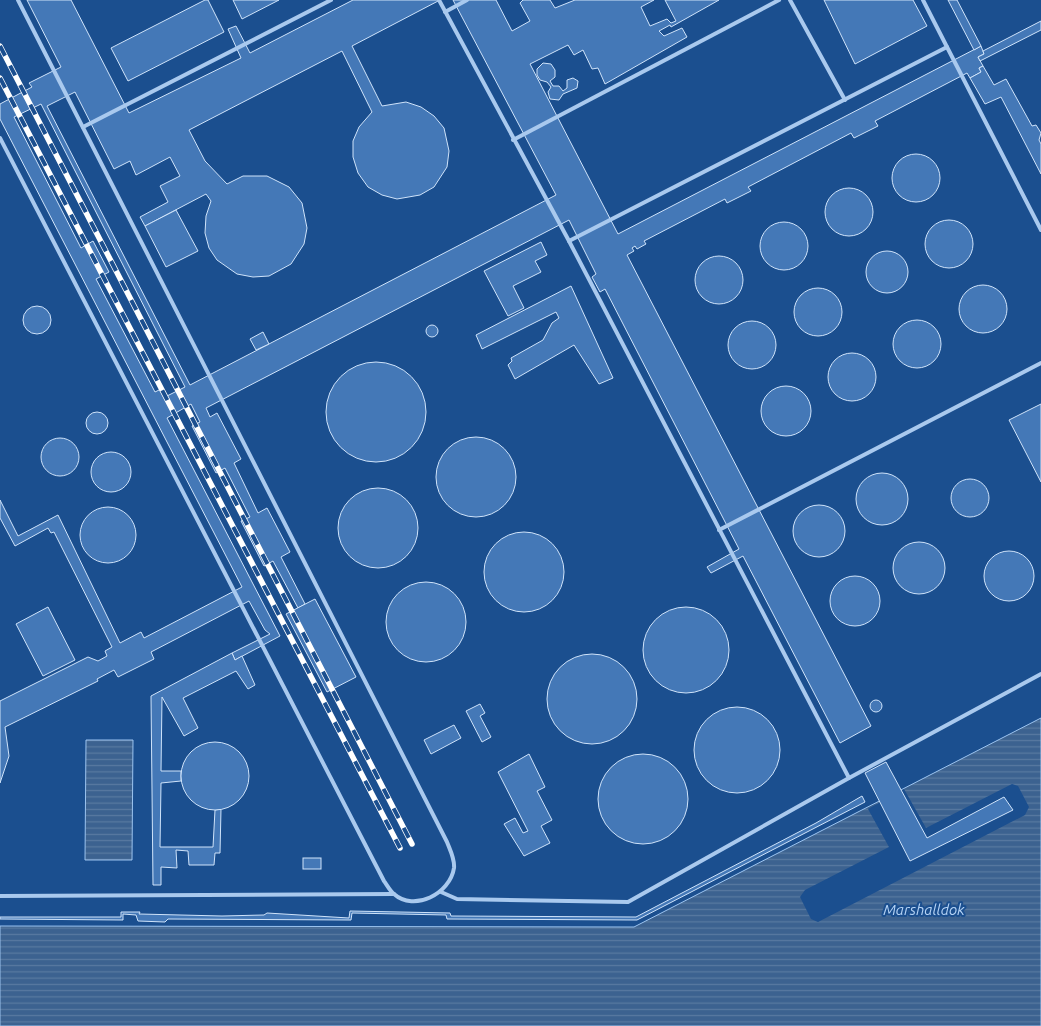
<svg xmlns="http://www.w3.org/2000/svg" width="1041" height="1026" viewBox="0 0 1041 1026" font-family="Ubuntu,sans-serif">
<defs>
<pattern id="water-rules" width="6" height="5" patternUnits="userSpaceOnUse" patternTransform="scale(1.25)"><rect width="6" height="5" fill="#3c6290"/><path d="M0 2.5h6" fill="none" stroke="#597aa1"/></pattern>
</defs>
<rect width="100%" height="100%" fill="#1b4f8f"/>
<g fill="url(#water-rules)" stroke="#9cc4f0">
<polygon points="1041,718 1041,1026 0,1026 0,926 634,927"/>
<polygon points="86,740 133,740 132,860 85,860"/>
</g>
<polygon fill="#1b4f8f" points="1012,784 1018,786 1029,807 1025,815 818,922 811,919 800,897 805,890 889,847 868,809 904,789 926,828"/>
<g fill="#4478b7" stroke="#cfe3fa" fill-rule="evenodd">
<path d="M27,0H71L129,113L241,58L228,29L236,26L250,53L353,0H440L352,46L382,106L406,102L421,107L434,116L444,128L449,151L447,167L434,187L420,195L397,199L382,195L368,187L358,173L353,157V141L359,127L372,112L342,51L189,130L205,161L227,184L243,176H267L289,187L302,203L307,228L304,244L291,264L269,276L253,277L237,274L217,260L209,248L205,233L206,216L211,201L206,194L145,226L140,217L168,202L160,186L180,176L170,157L136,175L130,161L114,169L75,92L47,106L190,385L556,195L453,0H496L512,31L530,21L520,3L523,0H550L555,8L575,0H654L641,7L650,26L667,19L671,23L676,21L665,0H719L671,27L670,25L659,31L664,36L682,28L687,37L605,84L598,68L592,69L583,50L574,55L568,45L530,64L618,234L981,46L984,54L978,57L983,66L979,68L981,72L970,78L967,73L875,121L878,126L854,138L851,133L748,187L751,191L727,203L725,199L644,241L646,244L637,249L635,246L632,248L634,251L627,255L871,726L840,743L743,556L711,573L707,567L739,549L605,289L600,292L592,277L596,274L569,220L206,408L210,417L217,413L241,459L234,463L258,513L267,508L290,552L281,557L305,604L298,608L273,561L264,566L241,521L250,517L225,468L216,473L192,426L200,422L191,404L167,418L280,636L235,660L232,653L270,634L265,630L249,601L151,652L154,659L118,677L114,670L97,679L98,681L5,727L9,756L0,783V701L88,657L98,661L107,656L105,651L112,647L54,532L51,533L48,528L15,546L0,518V500L18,536L58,515L120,643L141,632L144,638L242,587L0,119V104L32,87L29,83L61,67ZM41,104L185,387L167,396L163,388L155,392L96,279L109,272L93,241L81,248L14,117Z"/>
<polygon points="205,0 208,0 224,32 128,81 111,48"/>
<polygon points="233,0 279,0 242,19"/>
<polygon points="824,0 913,0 927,26 855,64"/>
<polygon points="948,0 957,0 981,46 974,50"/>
<polygon points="1041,21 1041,30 980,61 978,57 984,54 983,51"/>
<polygon points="543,63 551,64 555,70 555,77 550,81 553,86 559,86 563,91 567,88 567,80 573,78 578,81 577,88 563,94 559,100 550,99 548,92 551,87 547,82 540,80 537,75 537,69"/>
<polygon points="983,66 994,85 1006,79 1032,126 1036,125 1041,133 1039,140 1041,144 1041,174 1001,97 985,104 970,78 981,72 979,68"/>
<circle cx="916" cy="178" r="24"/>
<circle cx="849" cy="212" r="24"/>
<polygon points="176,210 198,251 166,267 145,226"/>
<circle cx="949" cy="244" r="24"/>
<circle cx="784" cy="246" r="24"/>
<polygon points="541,242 547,255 535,261 541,272 513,286 524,308 508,316 484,271"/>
<circle cx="887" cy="272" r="21"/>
<circle cx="719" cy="280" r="24"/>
<circle cx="983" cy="309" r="24"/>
<polygon points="571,286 613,378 599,384 574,345 515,379 508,365 512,361 511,358 543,340 552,323 559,318 556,312 482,349 476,335"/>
<circle cx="818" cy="312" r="24"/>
<circle cx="37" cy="320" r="14"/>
<circle cx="917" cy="344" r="24"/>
<circle cx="752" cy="345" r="24"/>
<circle cx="432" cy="331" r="6"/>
<polygon points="263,332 269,344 256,350 250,339"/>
<circle cx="852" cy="377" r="24"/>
<circle cx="376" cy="412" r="50"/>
<circle cx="786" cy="411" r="25"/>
<polygon points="1041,404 1041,482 1009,420"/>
<circle cx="97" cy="423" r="11"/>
<circle cx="476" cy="477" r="40"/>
<circle cx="60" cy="457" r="19"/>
<circle cx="111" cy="472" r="20"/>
<circle cx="882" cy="499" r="26"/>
<circle cx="970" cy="498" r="19"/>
<circle cx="378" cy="528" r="40"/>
<circle cx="819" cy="531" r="26"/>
<circle cx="108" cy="535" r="28"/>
<circle cx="524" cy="572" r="40"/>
<circle cx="919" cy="568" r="26"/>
<circle cx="1009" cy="576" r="25"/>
<circle cx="855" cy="601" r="25"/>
<circle cx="426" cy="622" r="40"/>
<polygon points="315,599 356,677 327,692 286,614"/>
<circle cx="686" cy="650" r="43"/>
<polygon points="48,607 75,660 43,676 16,624"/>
<polygon points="232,653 235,660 242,656 255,685 248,689 236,671 183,698 198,728 184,736 162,697 161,771 181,771 181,781 161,783 160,847 213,847 215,810 221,809 220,853 215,853 214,865 189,865 188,851 176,850 177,868 161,867 161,885 153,885 151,696"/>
<circle cx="592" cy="699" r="45"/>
<circle cx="876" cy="706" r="6"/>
<polygon points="480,704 485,713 480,716 491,737 482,742 466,711"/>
<circle cx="737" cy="750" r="43"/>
<polygon points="454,725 461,738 431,754 424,740"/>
<circle cx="215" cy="776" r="34"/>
<polygon points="529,754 545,787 537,791 552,820 541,826 550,843 524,856 504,824 515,818 523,833 528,831 498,772"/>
<circle cx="643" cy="799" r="45"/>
<polygon points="886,762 927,838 1004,797 1013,810 910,861 865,773"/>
<polygon points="862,796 865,802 637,920 447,919 446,915 352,913 351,920 168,919 165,922 138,921 136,915 123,914 123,920 0,919 0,917 121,917 121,912 140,912 139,914 222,916 264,915 267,913 349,918 350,911 450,913 451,916 636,917 816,823"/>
<rect x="303" y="858" width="18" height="11"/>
</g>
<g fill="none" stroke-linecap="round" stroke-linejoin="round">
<g stroke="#a9c9ee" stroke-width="4">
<polyline points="439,0 569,241 849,778 628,902 457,899 441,892"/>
<polyline points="790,0 845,100"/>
<polyline points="445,12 467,0"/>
<polyline points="947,47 1041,230"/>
<polyline points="83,127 331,0"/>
<path d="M0,138L384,881C387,885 390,891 394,894C414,912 450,894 454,868C455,859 450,850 447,842L18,0"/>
<polyline points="513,140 779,0"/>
<polyline points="569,241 947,47 923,0"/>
<polyline points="719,530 1041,363"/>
<polyline points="849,778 1041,674"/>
<polyline points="0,896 394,894"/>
</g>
<g stroke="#fff" stroke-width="5.5">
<g id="rail">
<polyline points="0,46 412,844"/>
<polyline points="0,78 400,848"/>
</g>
</g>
<use href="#rail" stroke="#1b4f8f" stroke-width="4" stroke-dasharray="11" stroke-linecap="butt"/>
</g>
<g text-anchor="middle" stroke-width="4" stroke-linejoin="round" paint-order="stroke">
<g font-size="15" font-style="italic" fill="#b5d3f5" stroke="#1b4f8f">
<text x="924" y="915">Marshalldok</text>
</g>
</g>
</svg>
